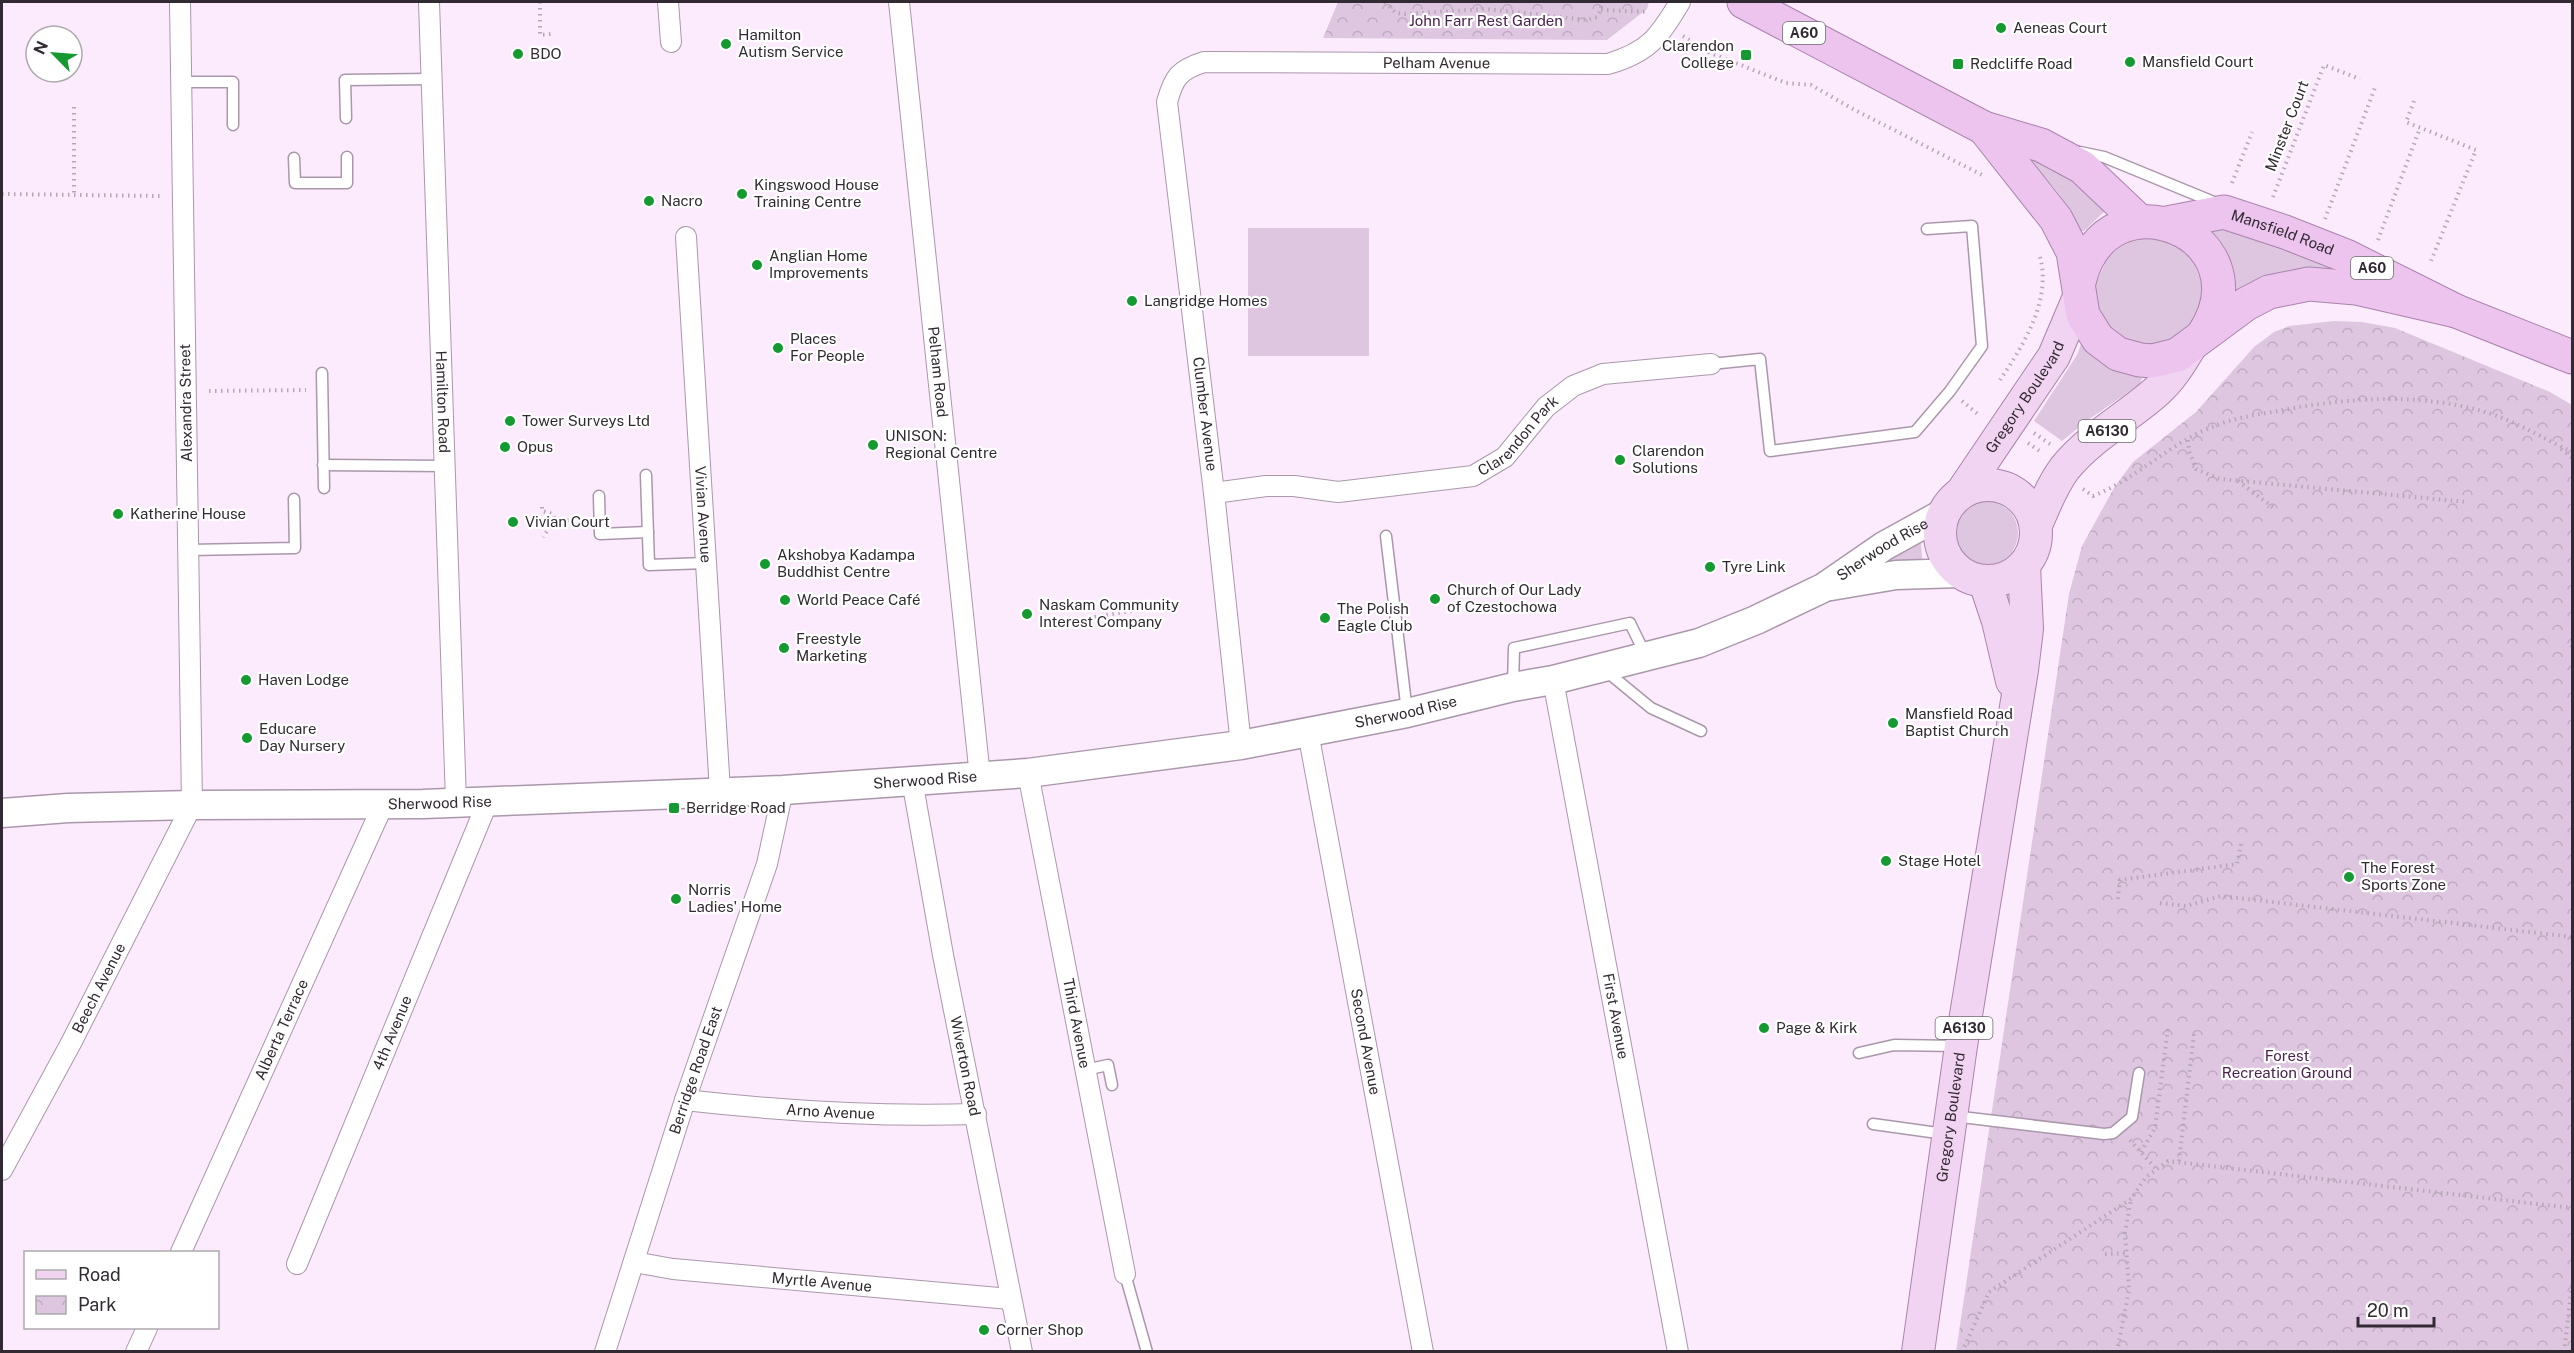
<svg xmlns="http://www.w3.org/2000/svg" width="2574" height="1353" viewBox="0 0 2574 1353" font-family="'Public Sans',sans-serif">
<defs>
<pattern id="park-crowns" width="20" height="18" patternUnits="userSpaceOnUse" patternTransform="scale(1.5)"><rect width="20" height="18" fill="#dec6e0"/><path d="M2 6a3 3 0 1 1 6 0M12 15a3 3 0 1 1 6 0" fill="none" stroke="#bfaac1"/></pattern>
</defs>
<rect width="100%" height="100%" fill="#fcebfd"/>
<g fill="#dec6e0">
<path d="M2022,153L2067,175L2106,210L2084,231H2081C2068,201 2045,176 2022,153Z"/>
<polygon points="2203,225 2216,226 2336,263 2326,271 2231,297"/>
<rect x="1248" y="228" width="121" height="128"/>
<polygon points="2140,236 2168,240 2192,259 2201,280 2202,297 2196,318 2187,330 2173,341 2154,346 2119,339 2101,322 2092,291 2112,249"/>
<path d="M2081,344L2085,345C2097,365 2121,371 2142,378L2140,384L2088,420L2062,441L2034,421L2077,355Z"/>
<circle cx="1986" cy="533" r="32"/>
<polygon points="1920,535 1923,565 1875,562"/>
</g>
<g fill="url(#park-crowns)">
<polygon points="1338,2 1649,2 1647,9 1607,40 1323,38"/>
<polygon points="2334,321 2362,322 2395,328 2550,392 2572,405 2572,1351 1956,1352 2069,594 2082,546 2114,488 2133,462 2196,412 2254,347 2274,332 2289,326"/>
</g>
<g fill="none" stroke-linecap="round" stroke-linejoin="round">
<g stroke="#aa97ab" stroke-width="13">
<g id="service">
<polyline points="181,82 233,82 233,125"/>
<polyline points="346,118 345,80 431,79"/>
<polyline points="2080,152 2104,157 2216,203"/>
<polyline points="294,158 295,183 347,183 347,157"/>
<polyline points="1711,364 1760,359 1770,451 1915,432 1950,391 1982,346 1972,226 1927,229"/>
<polyline points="322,373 324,488"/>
<polyline points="323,465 445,466"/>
<polyline points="646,475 649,565 706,563"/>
<polyline points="599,496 600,534 648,532"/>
<polyline points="1386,536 1407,712"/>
<polyline points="189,550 295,548 294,499"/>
<polyline points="1606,671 1651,708 1701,731"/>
<polyline points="1513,686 1514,648 1630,623 1645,654"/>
<polyline points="1859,1053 1894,1045 1957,1046"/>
<polyline points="1085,1070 1108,1065 1112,1085"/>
<polyline points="1953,1116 2104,1134 2113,1133 2132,1117 2139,1073"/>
<polyline points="1873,1124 1945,1134"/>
<polyline points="1125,1274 1147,1352"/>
</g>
</g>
<g stroke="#aa97ab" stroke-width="22">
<g id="minor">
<path id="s1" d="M429,2L456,802"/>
<polyline points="668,2 671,42"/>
<path id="s2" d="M899,2L980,777"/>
<path id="s3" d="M686,237L720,791"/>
<path id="s4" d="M1214,493L1266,486H1294L1338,492L1473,476L1505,457L1546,407L1573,386L1603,374L1711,364"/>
<path id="s5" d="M1553,680L1678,1352"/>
<path id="s6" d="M1308,732L1423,1352"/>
<path id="s7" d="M1241,745L1214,493L1167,102C1174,77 1179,70 1204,62L1608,64C1649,52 1659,37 1680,2"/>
<path id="s8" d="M1028,773L1125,1274"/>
<path id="s9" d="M912,780L943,955L1022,1352"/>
<path id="s10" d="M685,1100C781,1111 879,1117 976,1114"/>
<path id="s11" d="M2,1170L71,1043L192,805L180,2"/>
<path id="s12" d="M181,1252L383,805"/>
<path id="s13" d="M634,1262L673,1269L1010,1299"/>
<path id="s14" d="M297,1264L488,801"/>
<polyline points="136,1352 147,1328"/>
<path id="s15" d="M605,1352L685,1100L767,864L783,790"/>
</g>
</g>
<g stroke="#aa97ab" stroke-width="31">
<g id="secondary">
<polyline points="1831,586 1896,575 1960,573"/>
<path id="s16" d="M2,813L68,808L192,805L423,804L783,790L1028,773L1241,745L1407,713L1513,687L1553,680L1699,643L1756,620L1823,588L1884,546L1944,513"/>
</g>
</g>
<g stroke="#a884aa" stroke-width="34">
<g id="primary">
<circle cx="1988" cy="533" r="48"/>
<path id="s17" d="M1962,492L2054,356L2079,297"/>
<path d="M2036,525C2045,505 2052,485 2065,468C2090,437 2128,417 2157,391C2171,379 2181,362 2190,347"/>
<polyline points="1985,582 1998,621 2012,681"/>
<path id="s18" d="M1918,1352L1961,1046L2022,670L2027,629L2024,566"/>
</g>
</g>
<g stroke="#a884aa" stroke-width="35">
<g id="trunk">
<polyline points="1744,2 1984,128 2041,145 2082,167 2140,222"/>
<polyline points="1984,128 2056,219 2073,252 2083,315 2098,339 2118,354 2140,360 2152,361 2177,355 2246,304 2269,292 2309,284 2356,288 2456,311"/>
<path id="s19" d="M2167,223L2224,212L2285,232L2346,256L2456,311L2572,357"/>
<path d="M2079,282C2106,167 2269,235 2203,335"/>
</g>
</g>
<g stroke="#b5a7b6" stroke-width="4" stroke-dasharray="1.5 4.5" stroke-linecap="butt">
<polyline points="540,2 540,35 552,34"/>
<polyline points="1385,2 1396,13 1405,14 1486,9 1587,20 1597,17 1601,10 1601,2"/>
<polyline points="1601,10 1648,12"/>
<polyline points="1683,36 1708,52 1786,83 1811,85 1853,109 1982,175"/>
<polyline points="2414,101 2406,122 2476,150 2431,261"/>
<polyline points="74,107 74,195"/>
<polyline points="2232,183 2252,132"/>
<polyline points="2,194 161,196"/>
<polyline points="2273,197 2324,65 2360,79"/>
<polyline points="2325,219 2376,85"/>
<polyline points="2378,240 2420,128"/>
<path d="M2000,380C2023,346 2052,300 2040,257"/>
<polyline points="209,391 306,390"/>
<polyline points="1962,401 1979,415"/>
<polyline points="2034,433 2050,444"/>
<polyline points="2188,440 2189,451 2196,469 2220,479 2468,502"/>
<polyline points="2028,443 2041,452"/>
<polyline points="2561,449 2572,458"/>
<polyline points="2238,481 2274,508"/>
<path d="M2083,489L2093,496C2136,479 2167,446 2207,429C2230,419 2253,415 2277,411C2346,398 2418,392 2485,412C2516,421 2544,439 2572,452"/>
<polyline points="542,507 542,511 553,514 555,520 543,537"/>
<polyline points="555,520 584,521"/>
<polyline points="1065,622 1143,609"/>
<polyline points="2571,645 2572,646"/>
<polyline points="2118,899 2120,880 2237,864 2242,840"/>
<polyline points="2160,903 2186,906 2221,896 2572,937"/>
<polyline points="2130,1140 2156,1169"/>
<polyline points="2141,1152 2155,1128 2168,1028"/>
<polyline points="2179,1161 2194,1034"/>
<polyline points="2105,1254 2127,1253"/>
<polyline points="1962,1352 1989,1292 2131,1199 2146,1177 2168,1161 2572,1208"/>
<polyline points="2117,1352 2129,1290 2125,1233 2131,1199"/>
<polyline points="2564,1352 2572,1285"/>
</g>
<use href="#service" stroke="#fff" stroke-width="10"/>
<use href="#minor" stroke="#fff" stroke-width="20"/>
<use href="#secondary" stroke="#fff" stroke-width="28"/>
<use href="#primary" stroke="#f1d3f2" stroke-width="32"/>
<use href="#trunk" stroke="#ecc4ee" stroke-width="33"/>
</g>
<g fill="#149a30" stroke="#fff" stroke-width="2">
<circle cx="2001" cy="28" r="6"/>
<circle cx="726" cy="44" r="6"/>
<circle cx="518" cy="54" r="6"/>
<rect x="1740" y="49" width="12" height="12" rx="3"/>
<circle cx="2130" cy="62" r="6"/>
<rect x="1952" y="58" width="12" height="12" rx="3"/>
<circle cx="742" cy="194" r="6"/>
<circle cx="649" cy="201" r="6"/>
<circle cx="757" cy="265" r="6"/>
<circle cx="1132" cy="301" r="6"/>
<circle cx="778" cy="348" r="6"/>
<circle cx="510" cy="421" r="6"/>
<circle cx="873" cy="445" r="6"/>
<circle cx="505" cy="447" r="6"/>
<circle cx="1620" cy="460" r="6"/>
<circle cx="118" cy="514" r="6"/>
<circle cx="513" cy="522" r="6"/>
<circle cx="765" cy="564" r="6"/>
<circle cx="1710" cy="567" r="6"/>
<circle cx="1435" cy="599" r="6"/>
<circle cx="785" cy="600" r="6"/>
<circle cx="1027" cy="614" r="6"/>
<circle cx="1325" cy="618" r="6"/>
<circle cx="784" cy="648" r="6"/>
<circle cx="246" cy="680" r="6"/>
<circle cx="1893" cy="723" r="6"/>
<circle cx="247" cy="738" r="6"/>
<rect x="668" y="802" width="12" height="12" rx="3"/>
<circle cx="1886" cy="861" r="6"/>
<circle cx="2349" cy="877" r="6"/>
<circle cx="676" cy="899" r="6"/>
<circle cx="1764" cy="1028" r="6"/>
<circle cx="984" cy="1330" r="6"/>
</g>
<g text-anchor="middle" stroke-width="4.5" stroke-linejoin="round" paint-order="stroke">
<g fill="#fff" stroke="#706a70" stroke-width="1.5">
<rect x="1783" y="22" width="42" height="22" rx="4.5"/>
<rect x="2351" y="257" width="42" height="22" rx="4.5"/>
<rect x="2078.5" y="420" width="57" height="22" rx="4.5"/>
<rect x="1935.5" y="1017" width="57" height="22" rx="4.5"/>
</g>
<g font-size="14" font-weight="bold" fill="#322a32">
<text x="1804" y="38">A60</text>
<text x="2372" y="273">A60</text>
<text x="2107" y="436">A6130</text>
<text x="1964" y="1033">A6130</text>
</g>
<g font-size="15" fill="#4b224f" stroke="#fff">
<text x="1486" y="26">John Farr Rest Garden</text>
<text x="2287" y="1061">Forest<tspan x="2287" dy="17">Recreation Ground</tspan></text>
</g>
<g font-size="15" fill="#322a32" stroke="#fff" text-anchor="start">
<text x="2013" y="33">Aeneas Court</text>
<text x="738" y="40">Hamilton<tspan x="738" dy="17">Autism Service</tspan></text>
<text x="1734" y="51" text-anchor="end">Clarendon<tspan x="1734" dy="17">College</tspan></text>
<text x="530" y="59">BDO</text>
<text x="2142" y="67">Mansfield Court</text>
<text x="1970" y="69">Redcliffe Road</text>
<text x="754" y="190">Kingswood House<tspan x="754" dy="17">Training Centre</tspan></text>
<text x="661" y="206">Nacro</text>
<text x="769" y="261">Anglian Home<tspan x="769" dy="17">Improvements</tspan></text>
<text x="1144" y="306">Langridge Homes</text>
<text x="790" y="344">Places<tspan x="790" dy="17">For People</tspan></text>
<text x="522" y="426">Tower Surveys Ltd</text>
<text x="885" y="441">UNISON:<tspan x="885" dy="17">Regional Centre</tspan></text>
<text x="517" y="452">Opus</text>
<text x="1632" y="456">Clarendon<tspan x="1632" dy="17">Solutions</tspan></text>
<text x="130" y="519">Katherine House</text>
<text x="525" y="527">Vivian Court</text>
<text x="777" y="560">Akshobya Kadampa<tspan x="777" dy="17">Buddhist Centre</tspan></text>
<text x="1722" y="572">Tyre Link</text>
<text x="1447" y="595">Church of Our Lady<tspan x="1447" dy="17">of Czestochowa</tspan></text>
<text x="797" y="605">World Peace Café</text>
<text x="1039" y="610">Naskam Community<tspan x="1039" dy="17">Interest Company</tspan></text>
<text x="1337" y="614">The Polish<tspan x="1337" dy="17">Eagle Club</tspan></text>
<text x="796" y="644">Freestyle<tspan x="796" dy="17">Marketing</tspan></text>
<text x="258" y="685">Haven Lodge</text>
<text x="1905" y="719">Mansfield Road<tspan x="1905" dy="17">Baptist Church</tspan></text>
<text x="259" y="734">Educare<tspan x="259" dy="17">Day Nursery</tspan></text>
<text x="686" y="813">Berridge Road</text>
<text x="1898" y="866">Stage Hotel</text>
<text x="2361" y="873">The Forest<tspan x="2361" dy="17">Sports Zone</tspan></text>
<text x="688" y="895">Norris<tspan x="688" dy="17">Ladies' Home</tspan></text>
<text x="1776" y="1033">Page &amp; Kirk</text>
<text x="996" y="1335">Corner Shop</text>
</g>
<g font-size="15" fill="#322a32" stroke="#fff">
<text dy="5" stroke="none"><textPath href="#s7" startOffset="938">Pelham Avenue</textPath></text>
<text transform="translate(2287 126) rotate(-69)" y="5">Minster Court</text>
<text dy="5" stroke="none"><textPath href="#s19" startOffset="120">Mansfield Road</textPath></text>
<text dy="5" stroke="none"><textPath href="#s2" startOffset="372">Pelham Road</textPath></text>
<text dy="5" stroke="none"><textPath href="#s17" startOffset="114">Gregory Boulevard</textPath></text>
<text dy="5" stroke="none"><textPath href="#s1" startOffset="400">Hamilton Road</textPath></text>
<text transform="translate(186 403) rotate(-91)" y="5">Alexandra Street</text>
<text transform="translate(1205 414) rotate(83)" y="5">Clumber Avenue</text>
<text dy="5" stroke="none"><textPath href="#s4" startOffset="322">Clarendon Park</textPath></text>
<text dy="5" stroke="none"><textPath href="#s3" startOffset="278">Vivian Avenue</textPath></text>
<text dy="5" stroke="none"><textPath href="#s16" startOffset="1918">Sherwood Rise</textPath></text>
<text dy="5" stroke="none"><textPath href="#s16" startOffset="1410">Sherwood Rise</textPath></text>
<text dy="5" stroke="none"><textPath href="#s16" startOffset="924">Sherwood Rise</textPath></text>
<text dy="5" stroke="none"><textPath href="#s16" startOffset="438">Sherwood Rise</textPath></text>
<text dy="5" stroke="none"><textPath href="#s11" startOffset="206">Beech Avenue</textPath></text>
<text dy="5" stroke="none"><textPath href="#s5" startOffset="342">First Avenue</textPath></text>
<text dy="5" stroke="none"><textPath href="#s8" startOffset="255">Third Avenue</textPath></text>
<text dy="5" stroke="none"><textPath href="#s12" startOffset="244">Alberta Terrace</textPath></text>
<text dy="5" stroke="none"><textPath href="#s14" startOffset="250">4th Avenue</textPath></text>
<text dy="5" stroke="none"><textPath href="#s6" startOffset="315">Second Avenue</textPath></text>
<text dy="5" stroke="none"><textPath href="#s9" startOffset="291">Wiverton Road</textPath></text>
<text dy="5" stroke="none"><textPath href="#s15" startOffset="296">Berridge Road East</textPath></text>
<text dy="5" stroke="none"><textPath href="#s10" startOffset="146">Arno Avenue</textPath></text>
<text dy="5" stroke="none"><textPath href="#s18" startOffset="237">Gregory Boulevard</textPath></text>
<text dy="5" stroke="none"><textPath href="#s13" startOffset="189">Myrtle Avenue</textPath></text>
</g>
</g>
<rect width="2574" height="1353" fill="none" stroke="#322a32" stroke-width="6"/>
<rect x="24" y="1251" width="195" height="78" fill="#ffffff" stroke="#adaaad" stroke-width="1.5"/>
<rect x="36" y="1270" width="30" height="9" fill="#f1d3f2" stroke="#adaaad" stroke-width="1.5"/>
<text x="78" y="1281" font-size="18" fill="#322a32">Road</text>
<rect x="36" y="1296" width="30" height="18" fill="url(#park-crowns)" stroke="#adaaad" stroke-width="1.5"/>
<text x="78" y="1311" font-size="18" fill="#322a32">Park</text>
<g transform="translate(54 54) rotate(295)"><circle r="28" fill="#ffffff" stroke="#adaaad" stroke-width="1.5"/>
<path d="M0-4.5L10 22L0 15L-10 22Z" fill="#149a30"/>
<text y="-9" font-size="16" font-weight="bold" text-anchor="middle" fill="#322a32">N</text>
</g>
<path d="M2358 1317v9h76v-9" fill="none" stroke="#322a32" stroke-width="3"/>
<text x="2367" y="1317" font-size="18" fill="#322a32" stroke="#ffffff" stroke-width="4.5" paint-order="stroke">20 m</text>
</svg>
